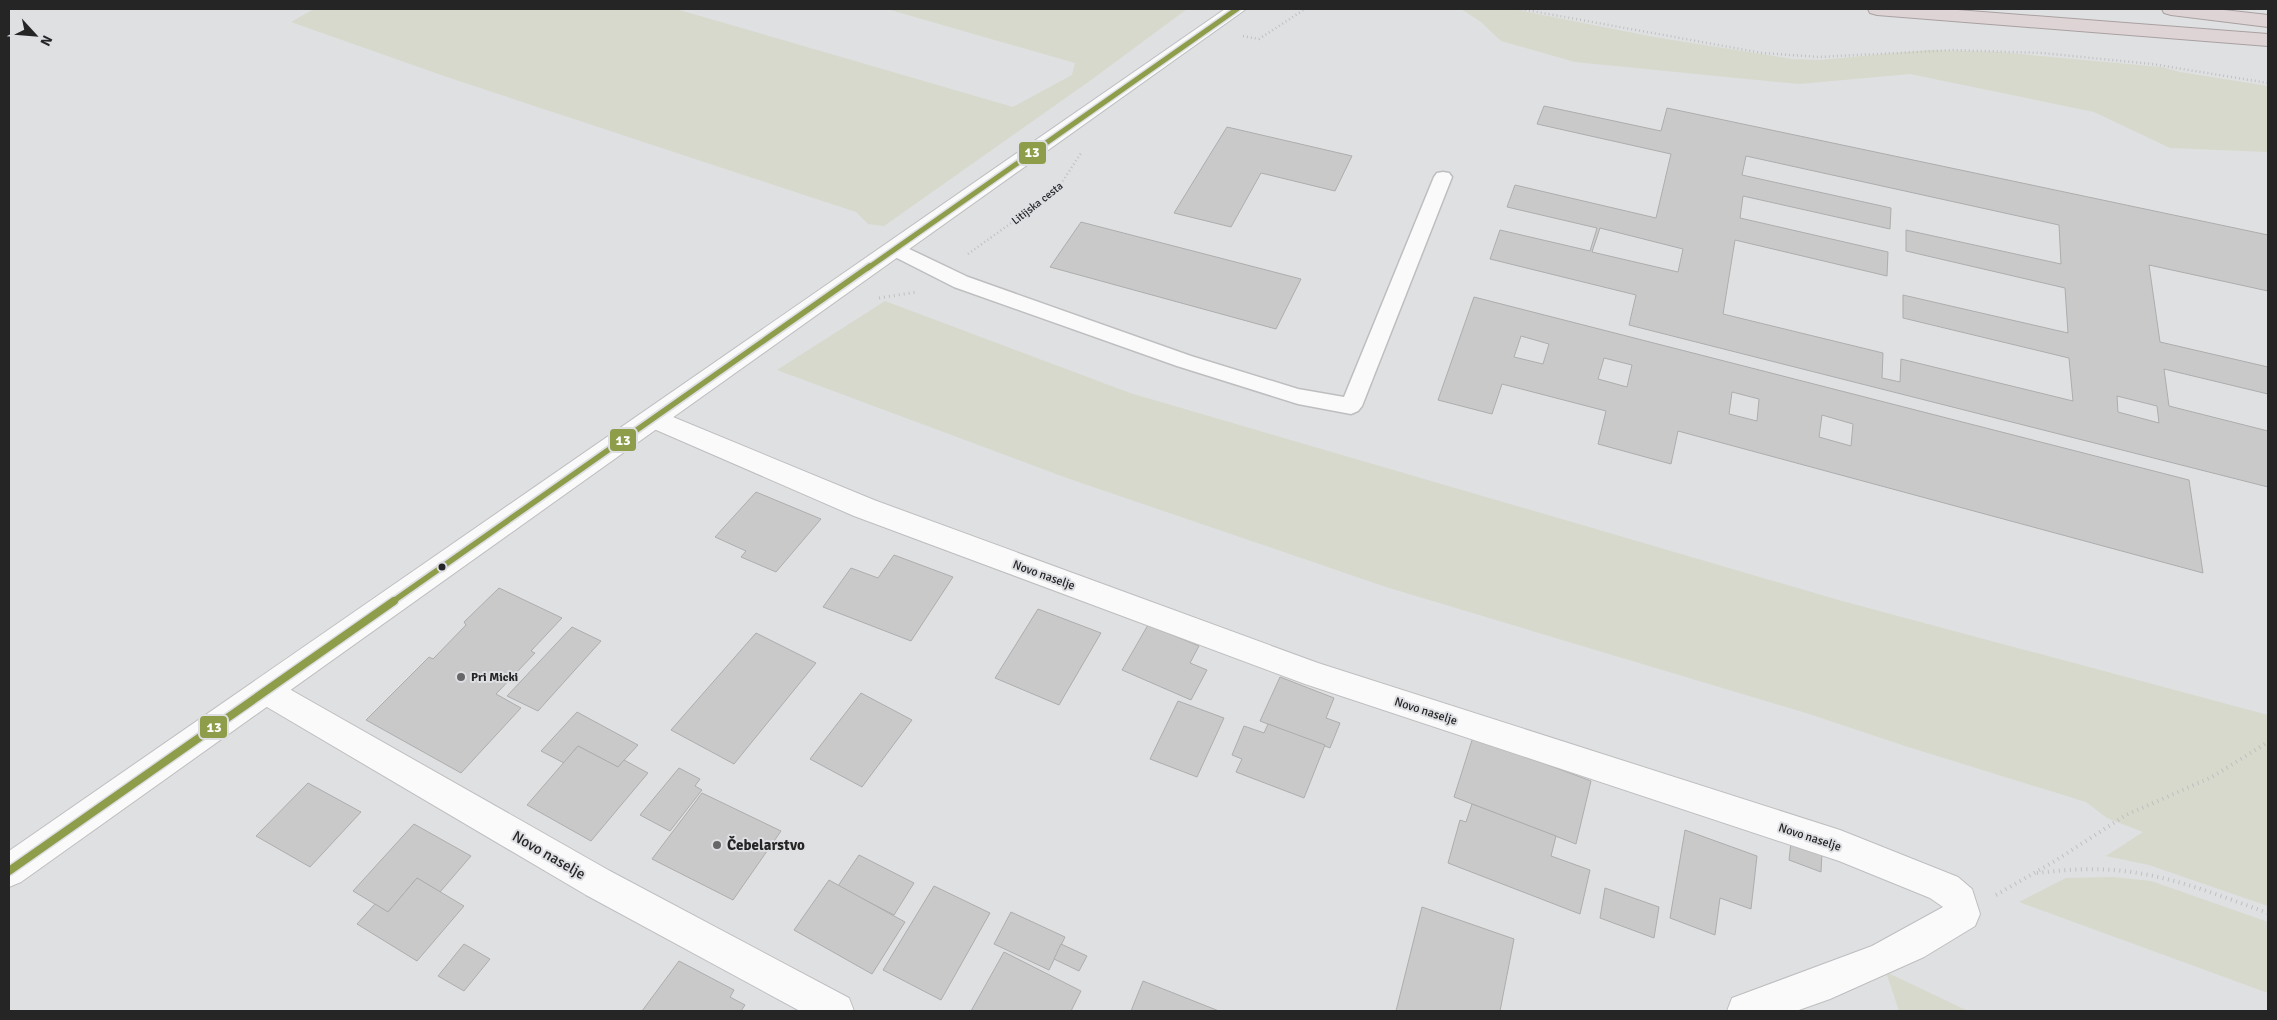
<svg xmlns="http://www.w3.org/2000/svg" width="2277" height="1020" viewBox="0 0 2277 1020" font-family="Signika,sans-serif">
<rect width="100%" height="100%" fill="#dfe0e2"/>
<g fill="#d6d9cb">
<polygon points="314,9 676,9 1013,107 1072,75 1075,63 887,9 1187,9 1091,80 884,226 868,224 856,212 444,76 291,22"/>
<polygon points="1461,9 1513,9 1654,37 1792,59 1819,60 1929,50 1998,52 2161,67 2180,72 2268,86 2268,152 2170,148 2094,112 1910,74 1799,84 1575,62 1501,41 1481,22"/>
<polygon points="885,301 1130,393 1842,601 2268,715 2268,906 2149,865 2106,856 2143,832 2107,818 2086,802 1905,746 1806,713 1386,587 1064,477 777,370"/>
<polygon points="2113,877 2151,881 2268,922 2268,993 2019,902 2066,878"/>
<polygon points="1886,972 1968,1011 1899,1011"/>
</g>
<g fill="#c9c9c9" stroke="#adadad" fill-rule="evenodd">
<path d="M1544,106L1661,131L1667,108L2268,235V291L2149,265L2160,342L2268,367V394L2164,369L2169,406L2268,431V487L1629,325L1636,295L1490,259L1500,230L1590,251L1597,228L1507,207L1515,185L1656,218L1671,154L1537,124ZM1746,156L2059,225L2061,264L1906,230V251L2065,288L2068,333L1903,295V318L2069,358L2073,401L1901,359L1900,382L1882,378L1883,353L1723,314L1735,240L1887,276L1888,252L1740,218L1743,196L1890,229L1891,208L1742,175ZM1600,228L1683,249L1678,272L1592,252ZM2117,396L2157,406L2159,423L2118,412Z"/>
<polygon points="1227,127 1352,156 1335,191 1261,173 1231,227 1174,213"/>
<polygon points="1081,222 1301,279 1276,329 1050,267"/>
<path d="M1474,297L2189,480L2203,573L1678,431L1671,464L1598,444L1606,411L1502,384L1492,414L1438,400ZM1521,336L1549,344L1543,364L1514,357ZM1604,358L1632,365L1627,387L1598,379ZM1732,392L1759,399L1757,421L1729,414ZM1822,415L1853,424L1851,446L1819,437Z"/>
<polygon points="756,492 821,519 776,572 741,557 746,551 715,537"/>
<polygon points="894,555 953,577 911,641 823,607 851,568 878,578"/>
<polygon points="499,588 562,618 531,651 535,653 496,694 521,708 461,773 366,720 429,657 433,659 466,625 464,622"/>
<polygon points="1038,609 1101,633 1059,705 995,678"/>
<polygon points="1148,625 1199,646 1190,663 1207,670 1191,700 1122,670"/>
<polygon points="572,627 601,641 538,711 507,696"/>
<polygon points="756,633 816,663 734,764 671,730"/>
<polygon points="1280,677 1334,698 1326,718 1340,723 1330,748 1260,721"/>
<polygon points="861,693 912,720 862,787 810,759"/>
<polygon points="1178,701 1224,718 1197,777 1150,759"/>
<polygon points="577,712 638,745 618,767 578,746 564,763 541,751"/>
<polygon points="1268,724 1325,745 1304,798 1236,772 1242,759 1232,755 1244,726 1264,733"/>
<polygon points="1473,737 1591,781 1576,844 1454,797"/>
<polygon points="578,746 618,767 624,760 648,773 591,841 527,805"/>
<polygon points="679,768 700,779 695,786 702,790 670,831 640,815"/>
<polygon points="308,783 361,812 310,867 256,836"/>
<polygon points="702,793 781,831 733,900 652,859"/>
<polygon points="1472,804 1556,836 1551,856 1590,870 1580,914 1448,863 1460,820 1466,822"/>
<polygon points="414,824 471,856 440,892 417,878 388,912 353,891"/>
<polygon points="1685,830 1757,856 1751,909 1720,898 1715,935 1670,918"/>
<polygon points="1791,842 1822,853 1821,872 1789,860"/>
<polygon points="859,855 914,883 894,915 838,886"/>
<polygon points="417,878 464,906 417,961 357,924 375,904 388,912"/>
<polygon points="829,880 905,922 872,974 794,930"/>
<polygon points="934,886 990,913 941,1000 883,970"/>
<polygon points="1605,888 1659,907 1654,938 1600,918"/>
<polygon points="1422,907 1514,939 1500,1011 1396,1011"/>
<polygon points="1011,912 1065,937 1049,970 994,944"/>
<polygon points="464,944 490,959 464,991 438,976"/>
<polygon points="1061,944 1087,956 1079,971 1054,959"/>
<polygon points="1004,952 1081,991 1071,1011 971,1011"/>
<polygon points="679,961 734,990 730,997 745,1005 741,1011 642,1011"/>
<polygon points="1143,981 1219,1011 1131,1011"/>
</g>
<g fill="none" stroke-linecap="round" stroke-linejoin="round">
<g stroke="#bebec0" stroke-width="3">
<polygon id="service" points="1443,172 1449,173 1452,177 1362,406 1358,411 1351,414 1298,404 1177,366 954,287 889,254 887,250 889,246 896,244 903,246 968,277 1191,356 1298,389 1344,397 1434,177 1437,173"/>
</g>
<g stroke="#bebec0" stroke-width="2">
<g id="minor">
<polygon points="656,410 874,500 1318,663 1840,830 1958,877 1972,889 1980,914 1975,926 1924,957 1830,999 1796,1011 1727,1011 1732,998 1872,946 1943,907 1930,898 1839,861 1305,684 854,516 647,426 643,419 647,412"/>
<polygon points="266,678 277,682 610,871 849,998 854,1011 800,1011 586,895 255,700 251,691 255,682"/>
</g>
</g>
<g stroke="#bebec0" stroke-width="2">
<polygon id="secondary" points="1225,9 1246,9 21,882 9,887 9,851"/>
</g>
<g stroke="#a9a0a1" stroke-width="2">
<g id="motorway">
<polygon points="1868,9 1945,9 2268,34 2268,46 1877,15 1870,13"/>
<polygon points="2162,9 2215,9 2268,15 2268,27 2171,15 2164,13"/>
</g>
</g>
<g stroke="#c0c0c1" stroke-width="2.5" stroke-dasharray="1 3" stroke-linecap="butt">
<polyline points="1521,9 1762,53 1819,57 1953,50 2042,53 2152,64 2268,83"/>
<polyline points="1243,36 1259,39 1305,9"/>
<polyline points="968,254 1057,190 1081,153"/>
</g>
<polyline stroke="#c0c0c1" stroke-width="3" stroke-dasharray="1 4" stroke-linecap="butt" points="879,298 917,292"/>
<g stroke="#c0c0c1" stroke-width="4" stroke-dasharray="1 4.5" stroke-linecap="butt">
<path d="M2037,873C2062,870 2088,868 2113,870C2167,874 2218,895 2268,913"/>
<polyline points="1996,895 2055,861 2126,815 2212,777 2268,742"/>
</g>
<use href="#service" fill="#fafafb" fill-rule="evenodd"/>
<use href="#minor" fill="#fafafb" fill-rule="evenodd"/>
<use href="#secondary" fill="#fafafb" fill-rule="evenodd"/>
<use href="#motorway" fill="#ded4d5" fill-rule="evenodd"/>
<g stroke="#dedfe3" stroke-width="8">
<polyline id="bus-1-far2" points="868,268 1237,9"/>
</g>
<g stroke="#dedfe3" stroke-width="9">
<polyline id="bus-1-far1" points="392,602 870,266"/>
</g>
<g stroke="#dedfe3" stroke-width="11">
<polyline id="bus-1" points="9,871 394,601"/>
</g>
<use href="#bus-1-far2" stroke="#8d9d4a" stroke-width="5"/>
<use href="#bus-1-far1" stroke="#8d9d4a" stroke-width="5.5"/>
<use href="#bus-1" stroke="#8d9d4a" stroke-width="8"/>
</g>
<circle fill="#252526" stroke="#dedfe3" stroke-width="2" cx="442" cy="567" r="4.5"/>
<g fill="#666668" stroke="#dedfe3" stroke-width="2">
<circle cx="461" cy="677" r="5"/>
<circle cx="717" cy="845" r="5"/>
</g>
<g text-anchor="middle" stroke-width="4" stroke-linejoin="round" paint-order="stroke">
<g font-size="11" fill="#252526" stroke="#dedfe3">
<text transform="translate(1037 203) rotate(-38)" y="4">Litijska cesta</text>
</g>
<g font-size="12" fill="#252526" stroke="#dedfe3">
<text transform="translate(1044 575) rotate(20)" y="4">Novo naselje</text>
<text transform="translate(1426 711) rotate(18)" y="4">Novo naselje</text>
<text transform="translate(1810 837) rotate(18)" y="4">Novo naselje</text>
</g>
<g font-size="12" font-weight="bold" fill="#252526" stroke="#dedfe3" text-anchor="start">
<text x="471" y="681">Pri Micki</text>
</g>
<g font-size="15" font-weight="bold" fill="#252526" stroke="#dedfe3" text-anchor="start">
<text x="727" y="850">Čebelarstvo</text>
</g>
<g font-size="15" fill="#252526" stroke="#dedfe3">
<text transform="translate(549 855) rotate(30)" y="5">Novo naselje</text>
</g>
</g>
<g stroke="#dedfe3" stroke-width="2">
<rect x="1018" y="141" width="29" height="24" rx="5" fill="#8d9d4a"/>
<rect x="609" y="428" width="28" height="24" rx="5" fill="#8d9d4a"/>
<rect x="199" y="715" width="29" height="24" rx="5" fill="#8d9d4a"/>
</g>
<g font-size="14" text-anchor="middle" font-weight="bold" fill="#fff">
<text x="1032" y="157">13</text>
<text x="623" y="445">13</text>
<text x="214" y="732">13</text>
</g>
<rect width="2277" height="1020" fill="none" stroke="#252526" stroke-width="20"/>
<g transform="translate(35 35) rotate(116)" stroke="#dedfe3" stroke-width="4" paint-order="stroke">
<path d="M0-4L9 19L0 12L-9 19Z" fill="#252526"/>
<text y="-8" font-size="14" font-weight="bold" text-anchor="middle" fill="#252526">N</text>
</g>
</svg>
